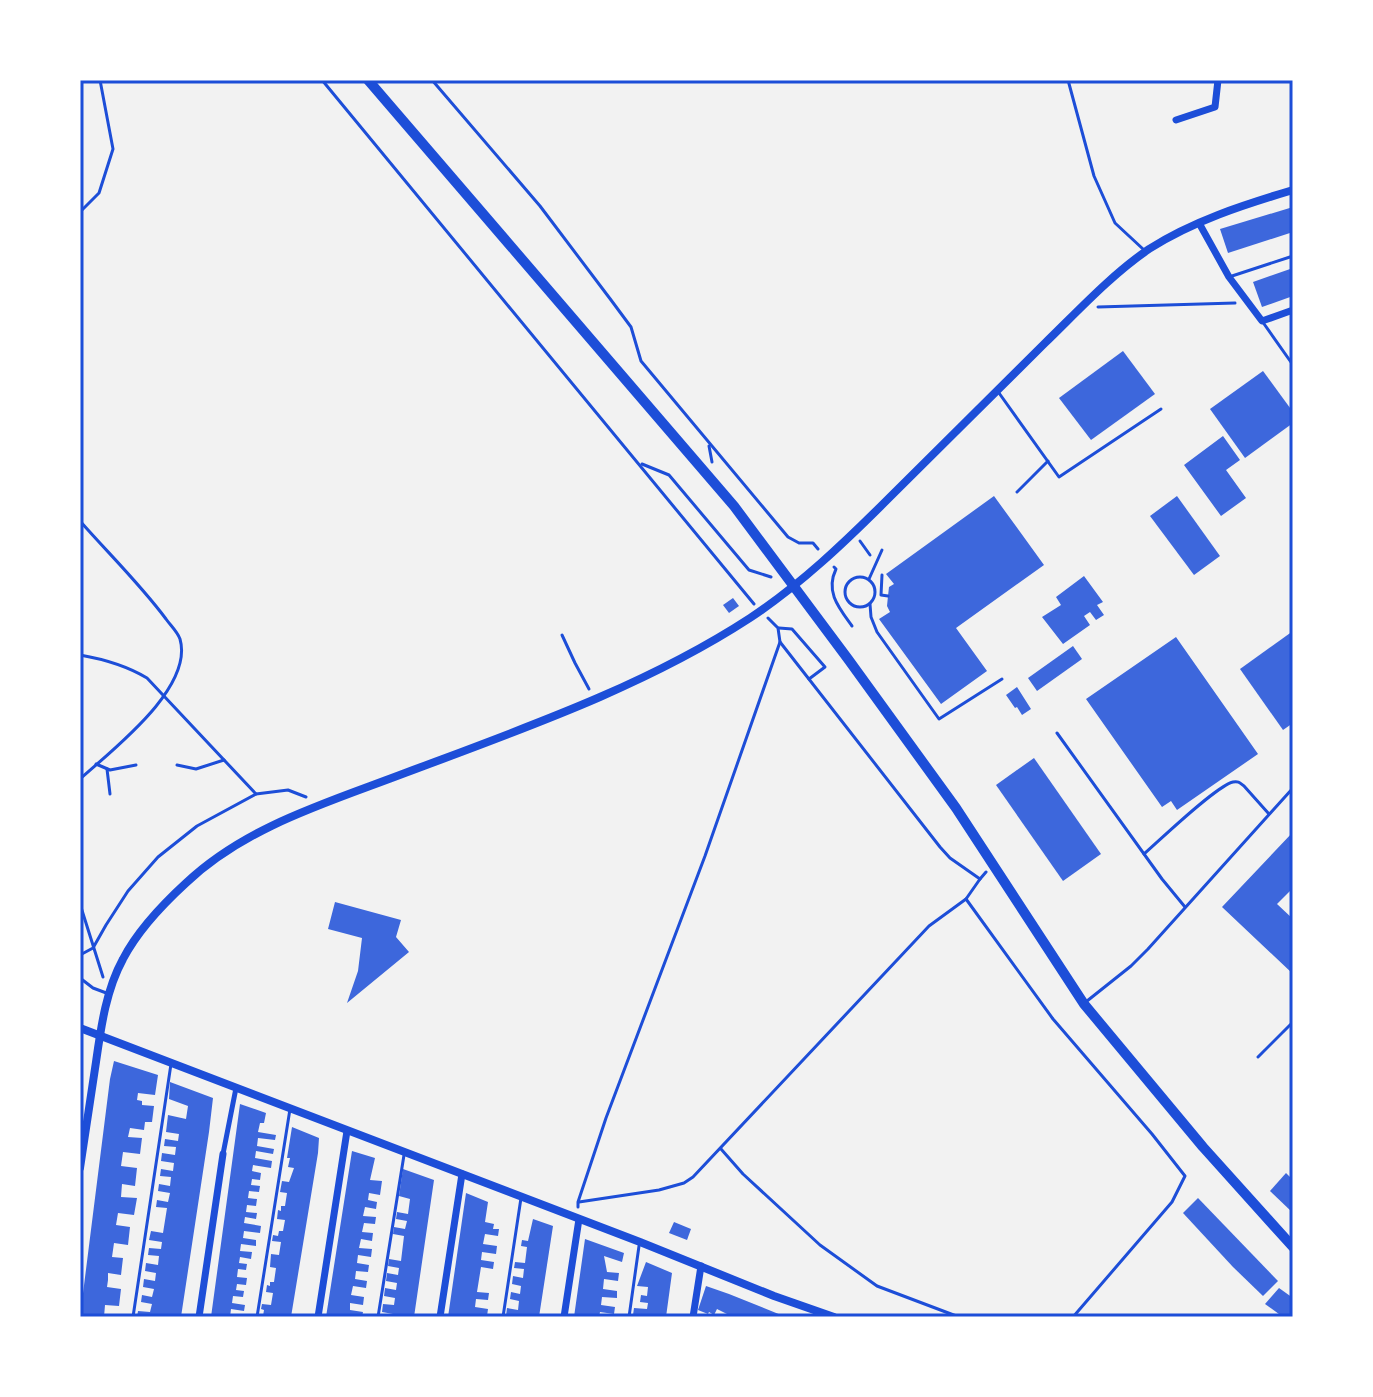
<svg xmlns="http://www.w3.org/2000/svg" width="1373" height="1397" viewBox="0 0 1373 1397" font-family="'Open Sans',sans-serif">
<rect width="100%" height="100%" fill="#f2f2f2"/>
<g fill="#3d67dc">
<polygon points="1293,207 1293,232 1228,253 1220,229"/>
<polygon points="1293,268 1293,296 1262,307 1253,282"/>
<polygon points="1123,351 1155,394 1091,440 1059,398"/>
<polygon points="1263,371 1293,412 1293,423 1245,458 1210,409"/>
<polygon points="1223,436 1240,460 1226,470 1246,498 1221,516 1184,465"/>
<polygon points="994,496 1044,565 956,628 987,671 941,704 879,619 890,612 887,606 888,596 889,587 894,584 886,574"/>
<polygon points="1177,496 1220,556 1194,575 1150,516"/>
<polygon points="1084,576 1103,602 1097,605 1104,615 1096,620 1090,612 1084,616 1090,625 1063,644 1042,617 1061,605 1056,597"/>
<polygon points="733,598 739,606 729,613 723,605"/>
<polygon points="1293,631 1293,723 1283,730 1240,669"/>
<polygon points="1176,637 1258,754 1177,810 1171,801 1162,807 1086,699"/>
<polygon points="1073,646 1082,659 1037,691 1028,678"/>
<polygon points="1017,687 1031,709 1022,715 1017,707 1015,708 1006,695"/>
<polygon points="1034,758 1101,854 1063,881 996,785"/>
<polygon points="1293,832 1293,888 1277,904 1293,919 1293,974 1222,907"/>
<polygon points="335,902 401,920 396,937 409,952 347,1003 358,971 362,938 328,929"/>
<polygon points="114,1061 158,1075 155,1095 138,1093 137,1100 142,1101 142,1105 154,1106 152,1122 145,1122 144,1130 130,1128 128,1137 142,1138 140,1154 123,1152 121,1166 137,1168 135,1186 122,1184 121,1197 137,1198 134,1215 118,1213 116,1225 130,1227 128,1245 114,1243 112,1257 123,1258 121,1275 108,1273 108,1280 107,1287 121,1289 119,1306 105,1305 104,1317 80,1317 110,1079"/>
<polygon points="170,1082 213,1098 209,1132 181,1317 137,1317 138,1311 150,1312 152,1304 141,1302 142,1295 152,1297 154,1289 143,1287 144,1279 155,1281 156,1273 145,1271 146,1263 158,1265 159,1256 148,1255 149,1248 161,1249 162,1242 149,1240 151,1231 163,1233 167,1208 156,1207 157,1200 168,1202 170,1193 158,1191 159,1184 170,1186 171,1177 160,1176 161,1169 173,1171 174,1163 161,1161 162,1153 175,1155 176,1147 164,1146 165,1139 178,1141 179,1134 166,1132 168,1115 186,1119 188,1106 169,1099"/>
<polygon points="240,1104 266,1113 264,1123 260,1123 258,1132 276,1135 275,1140 258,1138 257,1146 274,1149 273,1154 256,1151 255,1158 272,1161 271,1168 253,1165 252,1171 261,1173 260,1180 252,1179 251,1185 260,1186 259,1192 249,1191 248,1198 257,1199 256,1206 247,1205 246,1212 257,1213 256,1219 245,1217 244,1223 261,1226 260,1233 244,1231 243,1238 256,1240 256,1246 241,1244 240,1251 252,1252 251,1259 240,1257 239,1263 247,1264 246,1270 238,1269 237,1277 247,1278 246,1285 237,1284 236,1290 244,1291 243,1297 233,1296 232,1303 245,1305 244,1311 231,1309 230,1317 211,1317"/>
<polygon points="292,1127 319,1138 318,1153 291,1317 268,1317 263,1316 264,1310 261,1309 262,1304 271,1305 273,1293 266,1292 267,1285 270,1286 270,1282 274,1282 276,1268 270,1267 271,1254 279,1255 281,1242 272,1241 273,1235 278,1236 279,1231 283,1231 285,1220 277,1219 278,1210 281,1211 281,1206 285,1206 287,1193 280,1192 282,1181 289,1182 294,1168 288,1167 290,1158 287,1158"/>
<polygon points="352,1151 375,1158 370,1180 382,1181 380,1195 369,1193 368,1200 377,1202 376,1209 365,1207 363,1216 376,1217 375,1224 364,1223 362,1232 373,1233 372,1241 361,1239 359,1248 372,1249 371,1257 358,1255 357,1263 369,1265 368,1272 356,1271 355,1279 367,1281 366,1288 353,1286 351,1295 364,1297 363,1305 350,1303 350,1310 363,1312 362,1317 326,1317"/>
<polygon points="403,1169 434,1180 414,1317 392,1317 393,1314 382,1312 383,1304 394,1305 395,1298 384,1296 385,1288 396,1290 397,1283 386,1281 387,1273 398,1275 399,1268 388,1266 389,1259 401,1261 404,1236 393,1234 394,1227 405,1229 407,1221 396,1219 397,1212 408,1214 410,1199 399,1196"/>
<polygon points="1286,1173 1293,1180 1293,1213 1270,1191"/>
<polygon points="466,1193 488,1202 485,1222 494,1224 493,1229 499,1229 498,1236 485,1234 483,1244 497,1246 496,1254 482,1252 481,1260 494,1262 493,1269 481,1267 477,1292 489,1293 488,1300 476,1299 475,1307 488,1309 487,1316 474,1314 473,1317 448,1317"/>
<polygon points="1198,1198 1278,1281 1263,1296 1233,1267 1183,1213"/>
<polygon points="533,1219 553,1226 539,1317 506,1316 507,1308 518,1310 519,1301 510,1299 511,1292 520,1294 521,1286 512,1284 513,1276 523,1278 524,1269 514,1268 515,1262 525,1263 527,1247 521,1246 522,1240 528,1241"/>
<polygon points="674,1222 691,1229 687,1240 669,1233"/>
<polygon points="585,1239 624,1253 622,1262 604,1256 607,1272 619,1273 618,1281 604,1279 603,1289 617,1291 617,1298 602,1297 601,1305 615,1307 614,1314 600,1312 599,1317 574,1317"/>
<polygon points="646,1262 672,1273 666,1317 633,1315 634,1308 647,1309 648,1303 640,1302 641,1295 647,1296 648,1287 637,1286"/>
<polygon points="706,1286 729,1294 786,1317 726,1317 727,1314 717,1309 714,1315 709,1312 708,1314 698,1310"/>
<polygon points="1279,1288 1293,1298 1293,1317 1283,1317 1265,1304"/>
</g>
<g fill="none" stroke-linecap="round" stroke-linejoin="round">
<g stroke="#1d4ed8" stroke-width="3">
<polyline points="322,80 754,604"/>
<polyline points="432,80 540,206 611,300 631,327 641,361 788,537 799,543 813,543 818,549"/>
<polyline points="80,212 99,193 113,149 100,80"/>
<polyline points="1098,307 1235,303"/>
<polyline points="709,446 712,462"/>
<polyline points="642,464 669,475 749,570 771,577"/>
<path d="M80,521C109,554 140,584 166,619C170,625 177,631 180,639C194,688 112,750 80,779"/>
<polyline points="860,541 870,555"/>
<path d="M834,567L836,569C825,592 839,608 852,626"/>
<polyline points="882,575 881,595 888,596"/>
<polyline points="768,618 778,628 780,642 940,847 950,858 980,879 986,872"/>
<polyline points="779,628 792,629 825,667 809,679"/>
<polyline points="562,635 575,663 589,689"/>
<path d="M80,655C103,659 127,666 147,678L256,794"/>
<polyline points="96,764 110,770 136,765"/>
<polyline points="177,765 196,769 224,760"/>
<polyline points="107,769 110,794"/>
<polyline points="966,899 1053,1019 1152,1134 1185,1176 1172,1202 1073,1317"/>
<polyline points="80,904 103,977"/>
<polyline points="80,955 93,948 106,925 128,891 158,857 197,826 256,794 288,790 306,797"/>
<polyline points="721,1149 743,1174 820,1245 877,1286 959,1317"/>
<polyline points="579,1202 659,1190 684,1183 693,1177 929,926 966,899 980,879"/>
<polyline points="578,1207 578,1202 606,1118 705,856 780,642"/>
</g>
<g stroke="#1d4ed8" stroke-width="3">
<polyline points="1068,80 1094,176 1115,223 1143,249"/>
<polyline points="1232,276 1293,256"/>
<polyline points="1262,321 1293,365"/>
<polyline points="999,393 1059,477 1161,409"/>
<polyline points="1017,492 1048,461"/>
<circle cx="860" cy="592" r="15"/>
<polyline points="869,579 882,550"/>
<polyline points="870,604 871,617 877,632 939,719 1002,679"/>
<polyline points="1057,733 1162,879 1185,907"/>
<path d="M1144,854C1160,840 1216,786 1233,782C1239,781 1240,783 1244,786L1269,814"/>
<polyline points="80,978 93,988 109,994"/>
<polyline points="1087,1001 1131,966 1148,949 1293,788"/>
<polyline points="1258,1057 1293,1022"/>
<polyline points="133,1317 171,1064"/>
<polyline points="257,1317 290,1109"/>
<polyline points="378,1317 404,1155"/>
<polyline points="503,1317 521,1198"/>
<polyline points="629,1317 639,1246"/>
</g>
<polyline stroke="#1d4ed8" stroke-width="5" points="223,1154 236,1088"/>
<g stroke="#1d4ed8" stroke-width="7">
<polyline points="1176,120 1215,107 1218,80"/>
<polyline points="1199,223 1229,277 1262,321 1293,310"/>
<polyline points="199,1317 223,1154"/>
<polyline points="318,1317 347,1131"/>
<polyline points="440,1317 462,1174"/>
<polyline points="564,1317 579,1219"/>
<polyline points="693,1317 701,1266"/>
</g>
<g stroke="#1d4ed8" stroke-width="8">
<polyline points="80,1028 640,1242 774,1296 834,1317"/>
<path d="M80,1168C85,1133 91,1097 96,1062C101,1027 106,990 123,959C138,930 162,905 186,883C246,826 329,802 405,773C522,729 644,687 750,618C800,585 845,542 887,500C940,448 992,395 1045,343C1078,311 1111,275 1149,249C1193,221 1243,205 1293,190"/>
</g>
<polyline stroke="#1d4ed8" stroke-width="10" points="368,80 734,506 848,659 956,808 1084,1004 1203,1147 1293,1247"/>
</g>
<rect width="1373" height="1397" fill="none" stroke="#ffffff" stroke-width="164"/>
<rect x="82" y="82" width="1209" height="1233" fill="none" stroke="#1d4ed8" stroke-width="3"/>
</svg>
